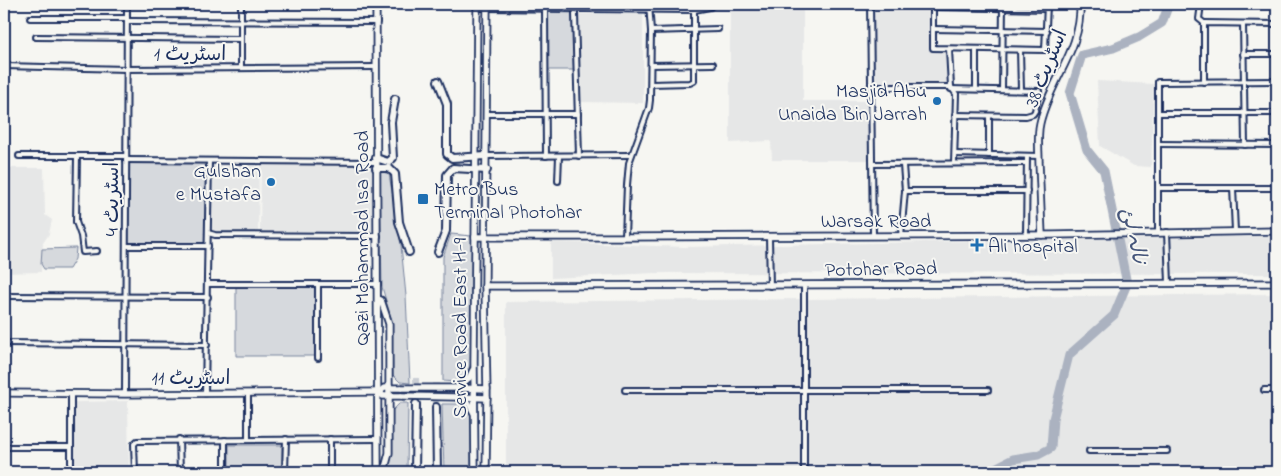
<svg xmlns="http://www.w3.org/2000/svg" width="1281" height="476" viewBox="0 0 1281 476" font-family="'Indie Flower','Playpen Sans Arabic',sans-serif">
<rect width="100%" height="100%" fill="#f6f6f2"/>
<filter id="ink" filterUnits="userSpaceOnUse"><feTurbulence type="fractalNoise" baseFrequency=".02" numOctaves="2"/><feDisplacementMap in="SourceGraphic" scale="10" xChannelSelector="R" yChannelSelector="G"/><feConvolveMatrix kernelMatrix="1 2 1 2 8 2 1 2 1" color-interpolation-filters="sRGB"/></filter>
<g filter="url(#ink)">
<g fill="#e6e7e7">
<polygon points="730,4 803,4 803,101 867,101 869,160 772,160 771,141 730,143"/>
<polygon points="874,4 931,4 932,49 946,50 946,88 874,87"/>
<polygon points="577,14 643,14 643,103 577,102"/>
<polygon points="1097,81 1154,84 1151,167 1134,166 1100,146"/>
<polygon points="209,161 259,161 258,236 208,233"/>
<polygon points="261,163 375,163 375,231 260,231"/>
<polygon points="10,168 44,168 45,215 52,220 49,234 43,243 41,272 4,273 4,240 9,228 8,211"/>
<polygon points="1277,235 1277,274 655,273 551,278 551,242 684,247"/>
<polygon points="1277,294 1277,472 506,472 506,302"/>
<polygon points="128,401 129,472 75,472 74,402"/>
</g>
<g fill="#d6d9dd" stroke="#78849e">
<polygon points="547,12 573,13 574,70 548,70"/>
<polygon points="127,163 208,163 208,246 126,246"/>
<polygon points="380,171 389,174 401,245 406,296 410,383 400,382 393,375 392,321 382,287"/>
<polygon points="451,234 472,236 471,363 465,378 454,382 443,381 443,257"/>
<polygon points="76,248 75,259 69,269 44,269 41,264 42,249"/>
<polygon points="316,286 316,356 236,356 236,287"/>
<polygon points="400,403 408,403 407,472 388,472 392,411"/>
<polygon points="442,404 463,404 471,413 471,472 444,472"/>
<rect x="229" y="445" width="53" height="27"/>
</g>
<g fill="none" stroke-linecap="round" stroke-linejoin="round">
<polyline stroke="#abb2c0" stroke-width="9" points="987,472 1013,459 1038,455 1051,448 1053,419 1069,355 1114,315 1127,284 1104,171 1087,150 1070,93 1082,55 1113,48 1139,37 1162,23 1169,4"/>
<g stroke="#caced4" stroke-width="6" stroke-dasharray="6 3" stroke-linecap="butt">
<polyline points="416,378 416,404"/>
<polyline points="436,407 436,382"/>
</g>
<g stroke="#1b2f5e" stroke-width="8">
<g id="street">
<polyline points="241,4 241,68"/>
<polyline points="870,4 873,236"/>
<polyline points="933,4 933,48 1045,50 1047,4"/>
<polyline points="1201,4 1199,19 1204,23"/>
<polyline points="933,7 1047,9"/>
<polyline points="477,8 694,10 710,7 714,4"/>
<polyline points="545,9 546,156"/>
<polyline points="575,14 579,156"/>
<polyline points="30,18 127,18"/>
<polyline points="127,21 377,22"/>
<polyline points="1243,24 1245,145"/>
<polyline points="933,29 1047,31"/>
<polyline points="651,31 718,29"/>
<polyline points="36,37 241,39"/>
<polyline points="949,49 951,87 956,94 954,163"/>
<polyline points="1020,50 1021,90"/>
<polyline points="1243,54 1277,54"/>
<polyline points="651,65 713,64"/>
<polyline points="4,66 126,69 376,67"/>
<polyline points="1204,82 1204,23 1277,24"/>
<polyline points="651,84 690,83 694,81 694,10"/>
<polyline points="870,87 951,87"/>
<polyline points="951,89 1039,91 1035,111 1033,114 1026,116 955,115"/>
<polyline points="976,89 976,49"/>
<polyline points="1002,90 1003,4"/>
<polyline points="1158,113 1277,113"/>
<polyline points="486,114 578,114"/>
<polyline points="989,116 989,155"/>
<polyline points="1158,144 1277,145"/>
<polyline points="955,154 1039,156"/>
<polyline points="19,156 126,156"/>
<polyline points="77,156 76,222 81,236 83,252 97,251"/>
<polyline points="486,156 631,155"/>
<polyline points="126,160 376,162"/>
<polyline points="873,164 1026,163"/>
<polyline points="558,181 559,156"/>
<polyline points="1158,188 1277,188"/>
<polyline points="1233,188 1235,231"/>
<polyline points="905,191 1027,191"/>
<polyline points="1158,232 1158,82 1277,81"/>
<polyline points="1167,232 1169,283"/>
<polyline points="208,233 215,235 378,236"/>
<polyline points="1026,235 1027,156"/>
<polyline points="901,236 905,191 903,165"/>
<polyline points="625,237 627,185 629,163 649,108 650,100 651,31 649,4"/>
<polyline points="769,237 770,286"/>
<polyline points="126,246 208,246"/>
<polyline points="207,284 378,284"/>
<polyline points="804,286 804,472"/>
<polyline points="4,296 208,297"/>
<polyline points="4,343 207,345"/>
<polyline points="318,358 318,284"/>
<polyline points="625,390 988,390"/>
<polyline points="1264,390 1277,390"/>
<polyline points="248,393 248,440"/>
<polyline points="125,394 127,4"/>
<polyline points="205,394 209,161"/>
<polyline points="179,439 180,472"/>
<polyline points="330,439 330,472"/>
<polyline points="4,447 71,447"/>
<polyline points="1089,451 1167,451"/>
<polyline points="71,472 71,394"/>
<polyline points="135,472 134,444 137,441 378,439"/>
<polyline points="225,472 225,440"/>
<polyline points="285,472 286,439"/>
</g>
</g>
<g stroke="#1b2f5e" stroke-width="9">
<g id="secondary">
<polyline points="376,4 378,472"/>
<path d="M1042,235C1041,210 1040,186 1039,162C1039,149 1037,135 1040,123C1050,80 1082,50 1080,4"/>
<polyline points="475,237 625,237 1053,235 1277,231"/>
<path d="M485,286C749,286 1013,283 1277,283"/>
<polyline points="378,299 381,300 389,324 389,453 384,472"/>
<polyline points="457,388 469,378 473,370"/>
<polyline points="457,388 487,389"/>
<polyline points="380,392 383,396 402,396"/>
<polyline points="380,392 384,388 402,388"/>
<polyline points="4,393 125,394 380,392"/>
<polyline points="456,397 487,398"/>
<polyline points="458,397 469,404 474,413"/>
<polyline points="475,472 474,363 477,4"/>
<polyline points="486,472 487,393 485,286 487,4"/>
</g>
</g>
<g stroke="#1b2f5e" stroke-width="10">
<g id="primary">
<polyline points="438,81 447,104 447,154 452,158 486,156"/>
<polyline points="376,158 388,162 393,158 391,122 395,99"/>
<polyline points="376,168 389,168 395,174 399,222 409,252"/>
<polyline points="438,252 446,231 447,175 453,168 487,170"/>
<polyline points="436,407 437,472"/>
<polyline points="415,472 416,404"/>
</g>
</g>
<use href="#street" stroke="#f6f6f2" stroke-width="4"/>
<use href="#secondary" stroke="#f6f6f2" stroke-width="5.5"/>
<use href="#primary" stroke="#f6f6f2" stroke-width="6"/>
<g stroke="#1b2f5e" stroke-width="9" stroke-linecap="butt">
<g id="secondary-bridge">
<polyline points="402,388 457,388"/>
<polyline points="402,396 456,397"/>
</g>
</g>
<use href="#secondary-bridge" stroke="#f6f6f2" stroke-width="5.5"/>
</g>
</g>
<g fill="#1f6fb2" stroke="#f6f6f2" stroke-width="2">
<circle cx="937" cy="101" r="5"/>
<circle cx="271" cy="182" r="5"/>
<rect x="417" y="193" width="12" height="12" rx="2.5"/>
<path d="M974.5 237.5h5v5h5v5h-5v5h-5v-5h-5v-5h5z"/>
</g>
<g text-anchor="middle" stroke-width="4" stroke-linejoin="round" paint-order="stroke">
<g font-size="20" fill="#1b2f5e" stroke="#f6f6f2">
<text x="190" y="60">اسٹریٹ 1</text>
<text transform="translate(1045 68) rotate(-68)" y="7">اسٹریٹ 38</text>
<text transform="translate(111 199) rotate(-90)" y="7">اسٹریٹ 4</text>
<text x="876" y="227">Warsak Road</text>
<text transform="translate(361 238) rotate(-90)" y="7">Qazi Mohammad Isa Road</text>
<text transform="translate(881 268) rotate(-1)" y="7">Potohar Road</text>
<text transform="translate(459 328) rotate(-90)" y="7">Service Road East H-9</text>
<text x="191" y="384">اسٹریٹ 11</text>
</g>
<g font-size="20" fill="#1b2f5e" stroke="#f6f6f2" text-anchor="end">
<text x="927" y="97">Masjid Abu<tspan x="927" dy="23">Unaida Bin Jarrah</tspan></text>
<text x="261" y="177">Gulshan<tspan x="261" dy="23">e Mustafa</tspan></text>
<text x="434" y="195" text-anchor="start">Metro Bus<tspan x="434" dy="23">Terminal Photohar</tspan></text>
<text x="988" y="252" text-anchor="start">Ali hospital</text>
</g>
<g font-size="21" font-style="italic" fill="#46567b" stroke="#f6f6f2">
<text transform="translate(1135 236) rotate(78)" y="7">نالہ لئ</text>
</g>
</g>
<rect width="1281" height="476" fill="none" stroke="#f6f6f2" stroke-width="20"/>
<rect x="10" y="10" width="1261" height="456" fill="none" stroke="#1b2f5e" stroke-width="2" filter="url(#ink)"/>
</svg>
